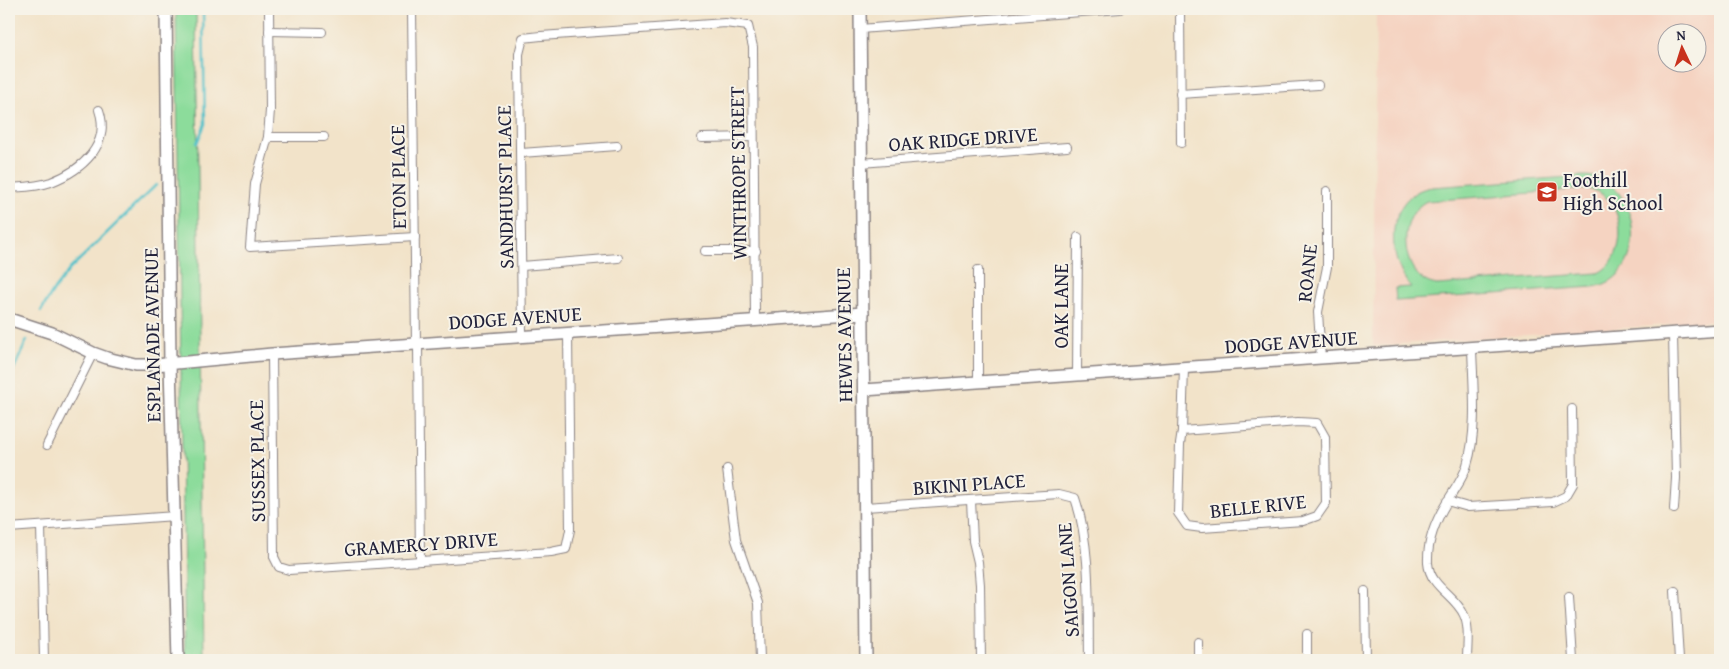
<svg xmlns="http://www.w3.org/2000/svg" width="1729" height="669" viewBox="0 0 1729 669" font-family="'Gentium Book Plus',serif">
<rect width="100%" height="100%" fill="#f7f3e8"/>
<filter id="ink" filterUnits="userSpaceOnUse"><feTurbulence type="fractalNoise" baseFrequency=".02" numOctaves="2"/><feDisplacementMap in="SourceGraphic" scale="10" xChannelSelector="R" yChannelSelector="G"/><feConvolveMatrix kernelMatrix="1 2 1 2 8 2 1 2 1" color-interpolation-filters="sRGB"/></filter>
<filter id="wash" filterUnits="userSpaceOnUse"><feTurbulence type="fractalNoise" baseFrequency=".0096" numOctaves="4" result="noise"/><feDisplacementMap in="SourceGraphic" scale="20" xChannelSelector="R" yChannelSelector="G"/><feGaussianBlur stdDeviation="1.12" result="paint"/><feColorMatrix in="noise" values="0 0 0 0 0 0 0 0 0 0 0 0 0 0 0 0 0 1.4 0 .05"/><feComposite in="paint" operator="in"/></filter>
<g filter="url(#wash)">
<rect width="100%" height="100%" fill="#f2e3c9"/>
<path fill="#f5d3c1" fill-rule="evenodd" d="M1376,9H1720V321L1373,346ZM1666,32H1696V62H1666Z"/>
<g fill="#8cdc9b" stroke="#577f6b" fill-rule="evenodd">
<polygon points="176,9 196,9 204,660 185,660"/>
<path d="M1583,176C1642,175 1652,279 1593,287L1396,301L1395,288L1411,287C1385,258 1385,194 1432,187ZM1586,189C1625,191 1632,257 1598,273L1437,285C1400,280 1395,216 1427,201Z"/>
</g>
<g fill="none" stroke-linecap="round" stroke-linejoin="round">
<g stroke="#55c2ca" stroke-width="2.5">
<polyline points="197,143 205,124 203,9"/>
<polyline points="41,311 55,288 70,269 156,185"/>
<polyline points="9,380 27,340"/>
</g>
</g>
</g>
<g filter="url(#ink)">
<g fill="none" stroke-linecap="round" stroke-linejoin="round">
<g stroke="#8a8282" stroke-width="10">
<g id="street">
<polyline points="269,9 270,110 268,137 255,184 250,247 415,237"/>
<polyline points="412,9 416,344"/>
<polyline points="1180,9 1181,143"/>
<polyline points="860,29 1120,9"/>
<polyline points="269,31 322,32"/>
<polyline points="1180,94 1318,85"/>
<polyline points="268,137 324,137"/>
<polyline points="702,138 753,137"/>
<polyline points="521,153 617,146"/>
<polyline points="861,163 1067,147"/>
<path d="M9,188C23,187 37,187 51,182C82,170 111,145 99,110"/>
<polyline points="705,251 756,251"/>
<polyline points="522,266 618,258"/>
<polyline points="978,270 978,382"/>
<polyline points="1673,334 1676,478 1674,509"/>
<polyline points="522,336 519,54 523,38 541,36 725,23 748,26 753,47 755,319"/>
<polyline points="418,344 420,561"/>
<polyline points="272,354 274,557 279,567 289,570 551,552 566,549 570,530 568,333"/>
<polyline points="1321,359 1318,312 1327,267 1327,191"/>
<polyline points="1077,375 1078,237"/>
<polygon points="1298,422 1317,423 1325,437 1326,503 1317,516 1303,521 1202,528 1187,526 1178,513 1180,444 1182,431"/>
<polyline points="1182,431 1184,368"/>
<polyline points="47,445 93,353"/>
<polyline points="727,469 736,540 758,603 760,660"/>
<polyline points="971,501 973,541 978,562 980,585 981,660"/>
<polyline points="1447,501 1468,507 1553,502 1566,496 1573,484 1572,409"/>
<path d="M865,507L1059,494L1075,498C1092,549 1088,607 1089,660"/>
<polyline points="41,526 44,660"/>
<polyline points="9,528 175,516"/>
<polyline points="1365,591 1366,660"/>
<polyline points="1675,591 1679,660"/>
<polyline points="1569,597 1573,660"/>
<polyline points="1307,634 1307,660"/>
<polyline points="1198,660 1198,642"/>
<path d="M1467,660C1467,646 1470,628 1464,615C1455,595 1430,587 1428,563C1427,541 1436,520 1447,502C1454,490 1463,479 1467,465C1478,430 1473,385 1472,348"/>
</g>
</g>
<g stroke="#8a8282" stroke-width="14">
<g id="secondary">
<polyline points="166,9 170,364 178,660"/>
<polyline points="860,9 866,660"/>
<polyline points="9,319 52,333 93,353 107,358 136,365 155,365 272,354 863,313"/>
<polyline points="864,390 1720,330"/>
</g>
</g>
<use href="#street" stroke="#fff" stroke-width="8"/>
<use href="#secondary" stroke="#fff" stroke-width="11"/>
</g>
</g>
<defs>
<g id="school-square" transform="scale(1.125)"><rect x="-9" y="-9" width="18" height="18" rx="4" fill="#c8321e" stroke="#f7f3e8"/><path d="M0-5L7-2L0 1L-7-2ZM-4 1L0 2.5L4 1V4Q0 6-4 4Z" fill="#fff"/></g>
</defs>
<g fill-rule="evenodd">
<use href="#school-square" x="1547" y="192"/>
</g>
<g text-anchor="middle" stroke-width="4" stroke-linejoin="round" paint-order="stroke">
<g font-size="20" fill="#22223b" stroke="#f7f3e8">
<text transform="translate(963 139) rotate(-4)" y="7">OAK RIDGE DRIVE</text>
<text transform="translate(738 173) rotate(-91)" y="7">WINTHROPE STREET</text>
<text transform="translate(398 177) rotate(-91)" y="7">ETON PLACE</text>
<text transform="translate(505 187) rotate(-91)" y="7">SANDHURST PLACE</text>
<text transform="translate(1307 273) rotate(-84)" y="7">ROANE</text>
<text transform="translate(1061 306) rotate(-90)" y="7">OAK LANE</text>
<text transform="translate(515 318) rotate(-4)" y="7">DODGE AVENUE</text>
<text transform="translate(152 335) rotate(-91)" y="7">ESPLANADE AVENUE</text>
<text transform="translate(844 335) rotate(-91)" y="7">HEWES AVENUE</text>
<text transform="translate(1291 342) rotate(-4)" y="7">DODGE AVENUE</text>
<text transform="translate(257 461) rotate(-91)" y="7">SUSSEX PLACE</text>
<text transform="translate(969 484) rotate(-4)" y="7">BIKINI PLACE</text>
<text transform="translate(1258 506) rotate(-6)" y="7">BELLE RIVE</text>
<text transform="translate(421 544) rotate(-4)" y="7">GRAMERCY DRIVE</text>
<text transform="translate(1068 580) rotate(-94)" y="7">SAIGON LANE</text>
</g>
<g font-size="20" fill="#22223b" stroke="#f7f3e8" text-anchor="start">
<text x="1563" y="187">Foothill<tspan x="1563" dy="23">High School</tspan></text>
</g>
</g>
<rect width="1729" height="669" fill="none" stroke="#f7f3e8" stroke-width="30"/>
<g transform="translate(1682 48) rotate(356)"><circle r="24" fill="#f7f3e8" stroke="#a29fa3"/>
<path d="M0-4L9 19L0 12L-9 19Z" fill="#c8321e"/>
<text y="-8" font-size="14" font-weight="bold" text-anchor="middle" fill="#22223b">N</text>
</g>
</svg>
